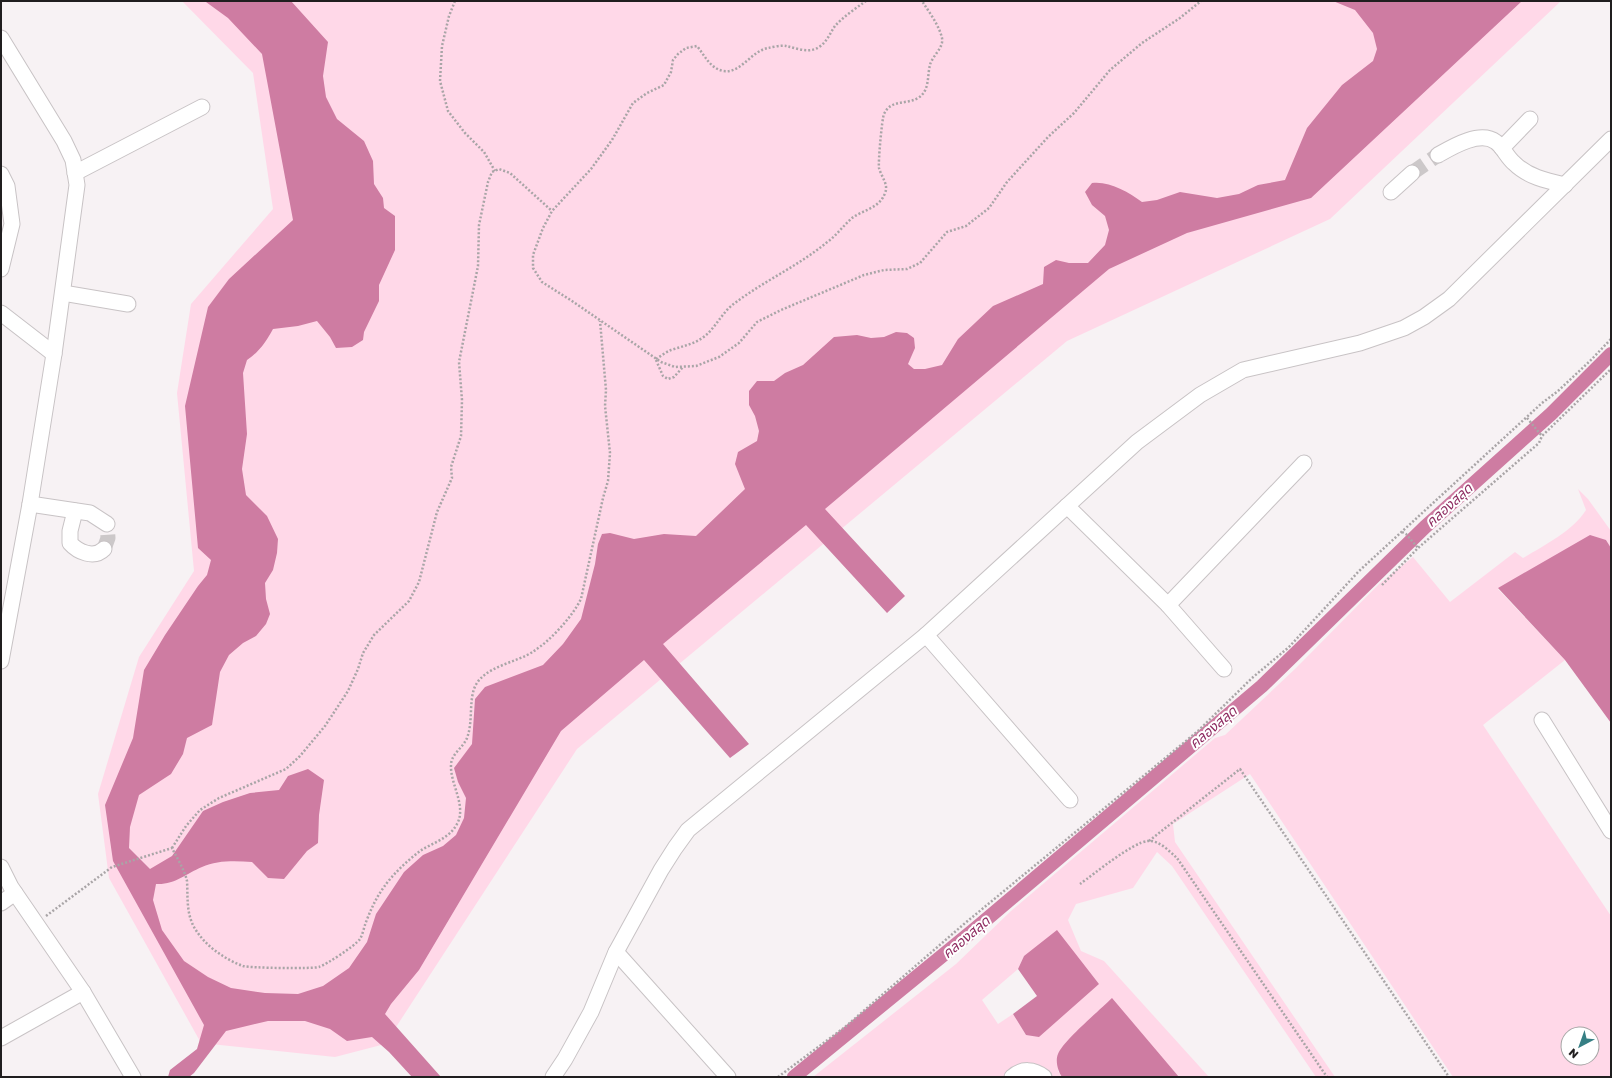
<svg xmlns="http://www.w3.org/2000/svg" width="1612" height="1078" viewBox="0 0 1612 1078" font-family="'Golos Text','Noto Sans Thai',sans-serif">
<rect width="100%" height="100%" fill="#f7f2f4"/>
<g fill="#ffd8e8" fill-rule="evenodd">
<polygon points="182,1 1561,1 1330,219 1067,341 577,749 385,1044 335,1057 201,1043 109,878 98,794 139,657 194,571 177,393 191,304 273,209 253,73"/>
<path d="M1578,489L1588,499L1611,531V548L1606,540L1498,589L1565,660L1483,725L1611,916V1077H1453L1250,774L1173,824L1175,842L1335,1077H1316L1172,866L1157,852L1133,888L1076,904L1068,920L1081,951L1104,961L1209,1077H1179L1112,999L1058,1071L1062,1077H813L956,964L1011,911L1215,738L1225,735L1296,668L1380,583L1413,557L1450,602L1515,552L1523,558C1543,546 1573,531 1586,510ZM1024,956L1090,973L1099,984L1026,1035L1013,1014L998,1024L982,1000L1018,969ZM1568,1034H1592V1058H1568Z"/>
</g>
<g fill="#ce7ca2">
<path d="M193,1H291L328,42L323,76L326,97L337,119L364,141L373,161L374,184L383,198L384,208L395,216V250L379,285V301L364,332L363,340L352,347L336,348L330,337L317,321L298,326L273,329C266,342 259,352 247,360L243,373L247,434L242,469L246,495L267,516L278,539L277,553L273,570L265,583L266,599L270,614L266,624L256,636L243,643L229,655L220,672L212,725L187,738L183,754L171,774L139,795L130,827L129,848L150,869L172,856L203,811L223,802L250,793L279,790L288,776L308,769L324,780L319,815L318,843L307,851L284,879L268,878L252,862C236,861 217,860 202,867C185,874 175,885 156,884L153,900L162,930L184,961L208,977L231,988L265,993L298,994L323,986L349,968L367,942L376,914L404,872L423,855L443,846L456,835L464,818L466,798L458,782L454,768L472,744L475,699L485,687L543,665L563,644L581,619L595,564L598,544L602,534L610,533L634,539L664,534L696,536L745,489L735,464L738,452L757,441L759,431L755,416L749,405V391L757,381H774L785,373L803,365L834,337L857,335L871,338L884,337L896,332L907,333L914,338L915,348L908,364L914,369H925L942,365L958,339L993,306L1043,284L1044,267L1056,260L1069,263H1088L1105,245L1109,230L1105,216L1092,205L1085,192L1092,183C1110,181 1128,192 1142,202L1157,200L1180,192L1217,198L1239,194L1258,185L1285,180L1307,128L1342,85L1373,61L1377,49L1373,33L1355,10L1333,1H1522L1311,198L1187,233L1109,269L825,509L905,596L887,613L806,525L663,644L749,744L730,758L644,660L561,731L419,970L391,1004L385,1014L441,1077H412L389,1052L372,1037L347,1041L330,1029L305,1021H268L226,1031L194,1073L189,1077H168L170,1070L197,1049L204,1025L113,861L105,805L133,738L144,670L165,635L198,586L207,575L211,560L198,548L185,406L208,307L229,279L293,220L262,54L228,18L206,2H194Z"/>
<polygon points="1590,535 1606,540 1611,548 1611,723 1565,660 1498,588"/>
<polygon points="1057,930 1099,984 1039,1037 1026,1035 1013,1014 1037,996 1018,969 1024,956"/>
<path d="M1112,998L1179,1077H1062C1058,1071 1055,1061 1058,1054C1064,1040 1100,1010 1112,998Z"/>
</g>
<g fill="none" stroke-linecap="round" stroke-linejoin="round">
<polyline stroke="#ce7ca2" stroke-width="14" points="794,1077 975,929 1262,686 1425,527 1551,414 1611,354"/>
<g stroke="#ccc8c9" stroke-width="15" stroke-dasharray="15 8" stroke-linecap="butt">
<polyline points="1412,173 1438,155"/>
<polyline points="104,549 108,538 107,524"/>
</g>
<g stroke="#c8c3c5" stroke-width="17">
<g id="minor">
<polyline points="1,38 64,141 73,160 77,185 54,354 30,504 1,661"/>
<polyline points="1502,148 1530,119"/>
<path d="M1438,155C1452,147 1480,130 1496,142C1503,147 1507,157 1514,163C1528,177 1547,181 1565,185"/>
<polyline points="75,173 202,107"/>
<polyline points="1,174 7,186 12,224 1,269"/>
<polyline points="1391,192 1412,173"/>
<polyline points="63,293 128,304"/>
<polyline points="1,313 54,354"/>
<polyline points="30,504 90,513 107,524"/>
<polyline points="1067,506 1168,605 1304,463"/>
<path d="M75,511L70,531V543C78,552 94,559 104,549"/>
<polyline points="1168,605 1224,669"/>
<polyline points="926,635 1070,800"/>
<polyline points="1542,720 1611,831"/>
<polyline points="1,867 11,887 83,992 133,1077"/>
<polyline points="1,903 15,893"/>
<polyline points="616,952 728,1077"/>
<polyline points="1,1038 83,992"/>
<polyline points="553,1077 565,1059 591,1012 616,952 661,870 675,848 688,830 926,635 1137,442 1200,395 1243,370 1360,343 1404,328 1424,317 1449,299 1611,139"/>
<path d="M1012,1077C1022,1068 1034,1069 1044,1077"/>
</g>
</g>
<g stroke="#a9a5a7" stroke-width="2.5" stroke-dasharray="2 2" stroke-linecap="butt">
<polyline points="455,1 449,16 442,46 440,81 448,111 465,133 484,152 495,171"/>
<path d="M866,1C856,8 843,17 835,26C830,33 827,42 819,47C809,54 796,48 786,46C781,45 773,47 768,48C751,51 741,74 723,71C710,68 705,56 697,46L686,48L678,54L673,60L671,72L664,85L647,93L633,103L612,140L591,169L552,211L543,228L533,255V268L542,282L572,301L661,362L675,367L696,366L719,357L739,343L757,322L781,310L864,275L884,270L907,269L920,263L947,232L966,226L989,208L1007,182L1048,137L1074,113L1110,70L1142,43L1180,18L1201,1"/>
<path d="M656,359C661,356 666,352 671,350C683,346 695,344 705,336C716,327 723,311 735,303C764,281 798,266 826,243C836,236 843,226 852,218C863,210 880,208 885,193C889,185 881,176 879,168C878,163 882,118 884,114C891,99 906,105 918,98C930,91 927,76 930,65C932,56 944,48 942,38C939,25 929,12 922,1"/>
<polyline points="656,360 663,376 668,379 674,377 683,367"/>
<polyline points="1527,418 1542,436"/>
<polyline points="1402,532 1406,534 1418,548"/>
<polyline points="1382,585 1418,548 1539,443 1542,436 1611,369"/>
<polyline points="1149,841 1240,769 1449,1077"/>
<polyline points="172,848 186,826 200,810 219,798 286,769 300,756 325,726 348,691 358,669 363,653 374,635 409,601 419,582 437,512 452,478 451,467 461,436 462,400 459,362 478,266 479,225 488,182 492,172 499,169 510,173 552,211"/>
<path d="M1080,884C1094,874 1133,842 1148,841C1159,840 1169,851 1177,858L1327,1077"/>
<path d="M46,916L112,867L172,848C177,858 185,871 187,881C188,897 186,912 194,927C204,945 224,959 243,966C251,968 312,969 319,967C327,964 355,946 360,939C363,934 364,927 366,922C371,909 376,898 384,887C393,874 407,861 420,851C432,843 449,839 457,824C467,806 450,784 451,765C451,754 463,748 467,738C473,722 469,704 474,689C482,666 517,663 534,651C551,640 572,617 581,599L603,498L608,481L610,453L605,406L606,390L600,321"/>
<polyline points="778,1077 845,1027 964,924 1198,731 1252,678 1289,647 1359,571 1542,403 1558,391 1590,361 1611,339"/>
</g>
<use href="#minor" stroke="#fff" stroke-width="15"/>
</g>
<g text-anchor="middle" stroke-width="4" stroke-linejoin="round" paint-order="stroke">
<g font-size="14" font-style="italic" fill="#8e2c61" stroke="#fff">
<text transform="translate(1449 505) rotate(-42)" y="5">คลองสลุด</text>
<text transform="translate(1213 727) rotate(-40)" y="5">คลองสลุด</text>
<text transform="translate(966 937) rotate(-40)" y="5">คลองสลุด</text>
</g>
</g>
<rect width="1612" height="1078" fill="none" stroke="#201e1f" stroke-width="4"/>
<g transform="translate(1580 1046) rotate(221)"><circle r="19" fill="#ffffff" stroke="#a6a5a5"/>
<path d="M0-3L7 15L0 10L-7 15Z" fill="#367f84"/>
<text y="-6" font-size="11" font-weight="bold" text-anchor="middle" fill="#201e1f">N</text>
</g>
</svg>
